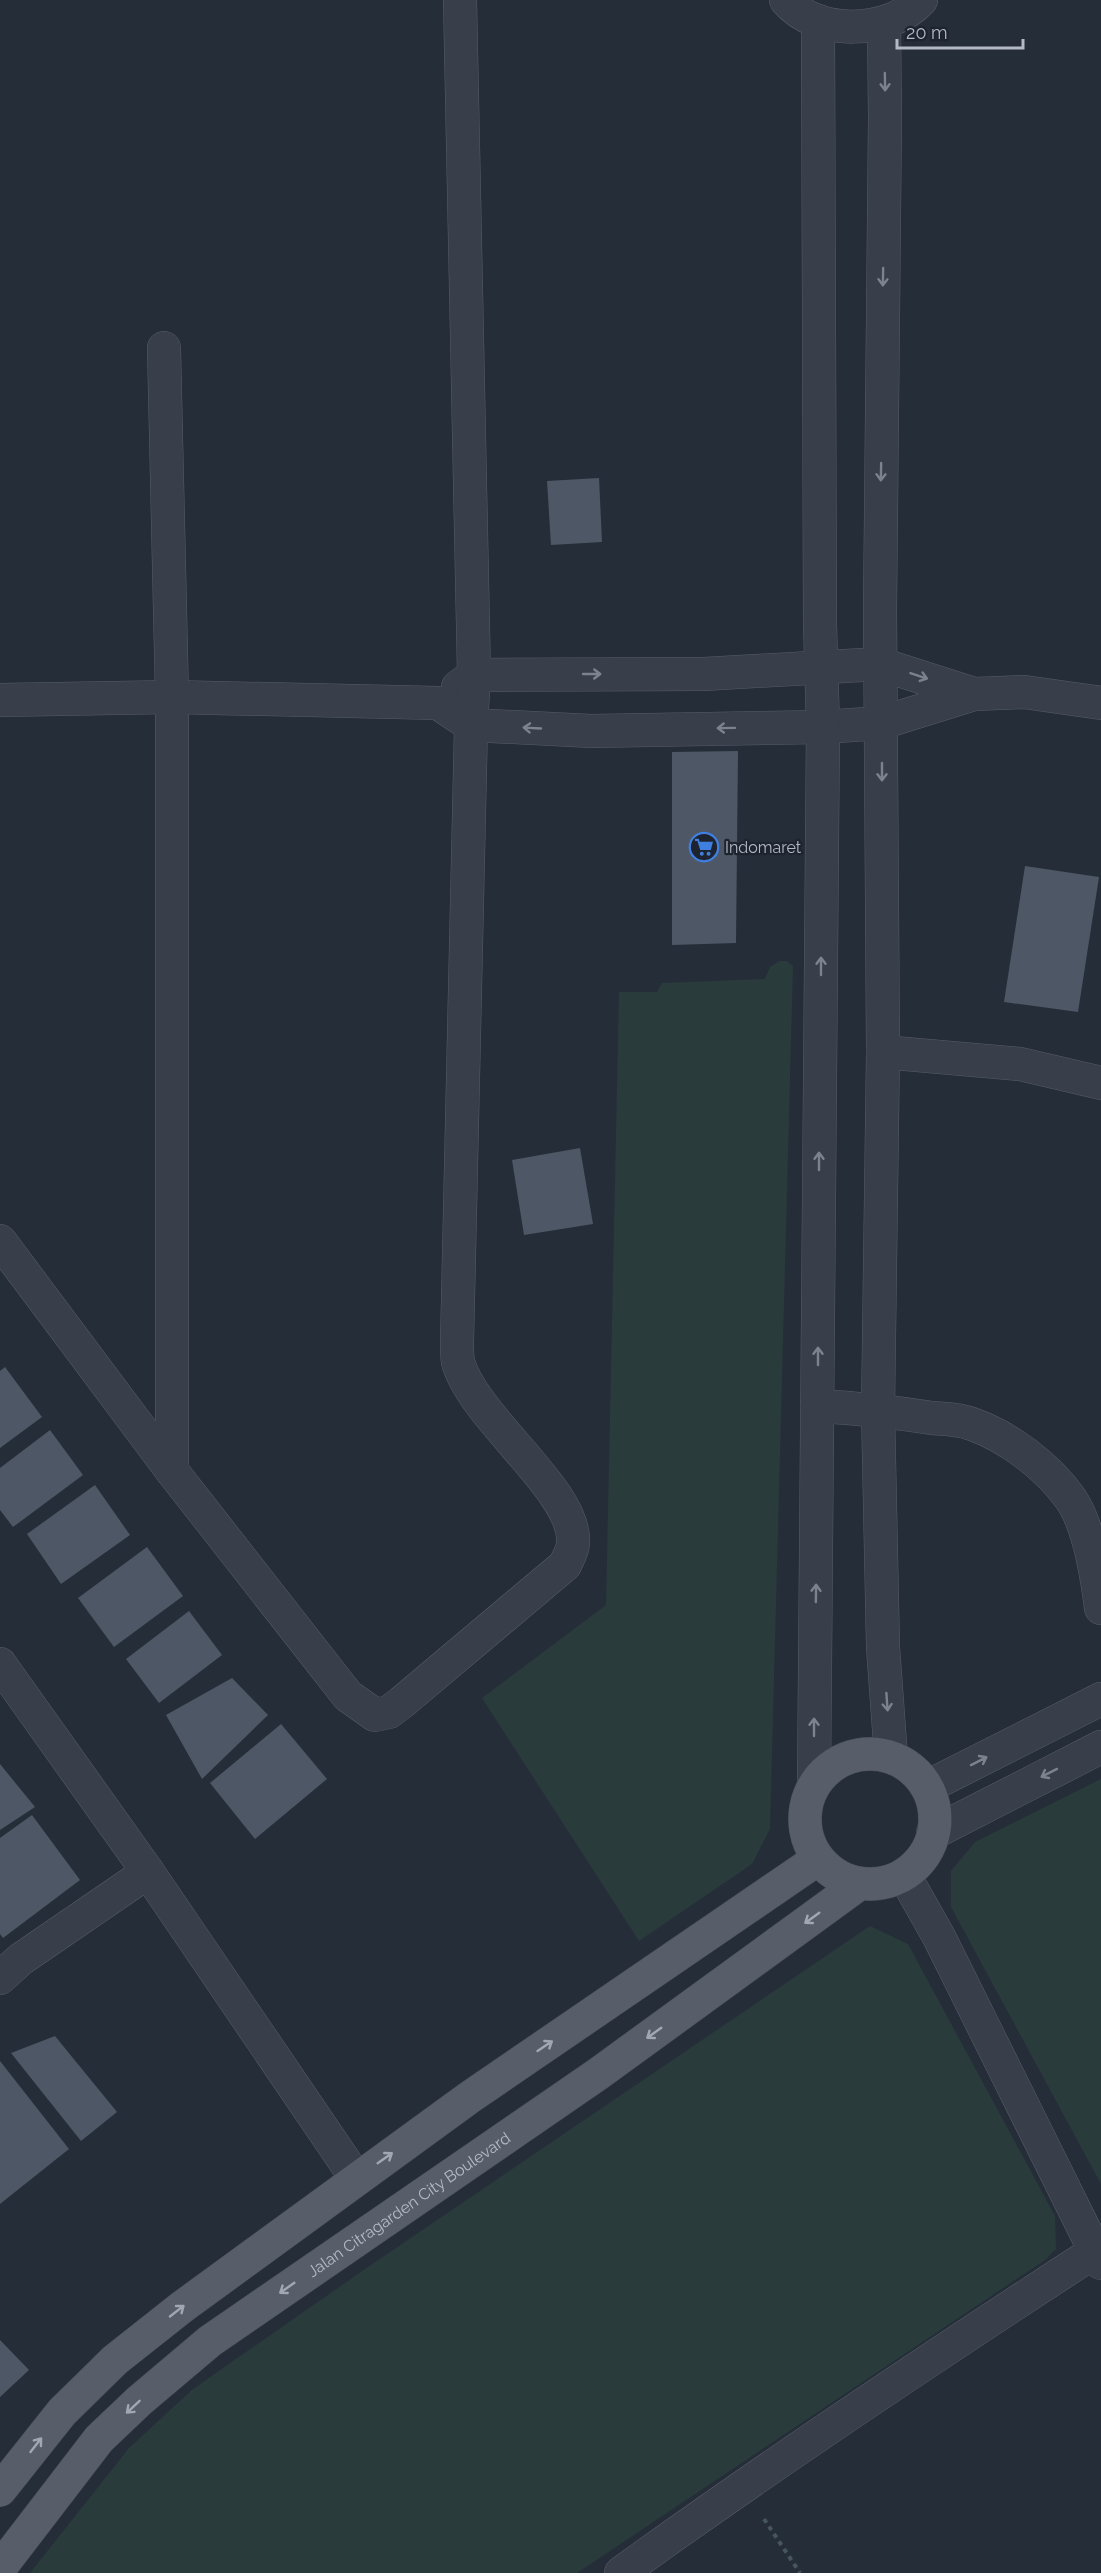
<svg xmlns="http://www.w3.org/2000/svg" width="1101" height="2573" viewBox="0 0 1101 2573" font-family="Raleway,sans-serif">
<rect width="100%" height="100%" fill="#252d39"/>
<g fill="#2a3b3c">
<polygon points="779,961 787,961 793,966 770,1829 752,1864 639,1941 482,1698 606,1605 619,992 657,992 662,983 765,979 770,967"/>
<polygon points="1101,1779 1101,2184 951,1907 951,1871 975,1842"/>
<polygon points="870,1926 908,1944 1055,2216 1056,2249 1045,2260 577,2573 30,2573 129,2448 193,2389 365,2269"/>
</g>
<g fill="#4e5765">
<polygon points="599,478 602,542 551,545 547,481"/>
<polygon points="738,751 736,943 672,945 672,752"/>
<polygon points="1025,866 1099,877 1078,1012 1004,1002"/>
<polygon points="580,1148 593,1224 524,1235 512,1160"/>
<polygon points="5,1367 42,1417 0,1448 0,1371"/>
<polygon points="50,1430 83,1475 13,1527 0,1510 0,1468"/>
<polygon points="95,1485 130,1535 61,1584 27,1534"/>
<polygon points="147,1547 183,1596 114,1647 78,1598"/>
<polygon points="189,1611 222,1655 159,1703 126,1659"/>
<polygon points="232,1678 268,1715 202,1779 166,1715"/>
<polygon points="281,1724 327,1779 255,1839 210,1783"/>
<polygon points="0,1764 35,1807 0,1830"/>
<polygon points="32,1815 80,1880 3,1938 0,1934 0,1838"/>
<polygon points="55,2036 117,2112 81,2141 11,2053"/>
<polygon points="0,2061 69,2149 0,2204"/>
<polygon points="0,2340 29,2370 0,2397"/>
</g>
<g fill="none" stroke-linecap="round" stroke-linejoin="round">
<g stroke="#575d68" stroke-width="34">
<g id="minor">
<path d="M786,0C817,37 890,34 921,0"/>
<polyline points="884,23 885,119 880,610 883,1052 878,1410 883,1647 891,1757"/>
<polyline points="164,348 172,697 172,1471"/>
<polyline points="458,687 474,675 704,674 880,664 974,694"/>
<polyline points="0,700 172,697 438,703 471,725 591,731 823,727 881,723 974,694 1024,692 1101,703"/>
<polyline points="883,1052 1020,1064 1101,1083"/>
<path d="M0,1241L172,1471L348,1696L375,1715L389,1712L401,1703L565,1565C568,1558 573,1550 573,1543C577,1491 474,1419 458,1362C457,1356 457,1349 457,1343L471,725L474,675L460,0"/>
<path d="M817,1406C856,1408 893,1412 932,1418C944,1419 960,1419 972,1424C1009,1437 1048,1467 1070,1498C1089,1524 1097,1576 1101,1608"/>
<polyline points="0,1664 148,1872 356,2178"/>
<polyline points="814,1785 823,727 820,624 818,21"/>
<polyline points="927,1787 1101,1699"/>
<polyline points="933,1833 1101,1747"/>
<polyline points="904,1875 939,1937 1101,2263"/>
<polyline points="0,1978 21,1959 148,1872"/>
<path d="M621,2573C776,2461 934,2356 1094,2252"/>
</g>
</g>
<g stroke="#424853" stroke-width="34">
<g id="major">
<circle cx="870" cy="1819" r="65"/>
<polyline points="0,2490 62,2412 115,2360 182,2307 470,2097 818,1859"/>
<path id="s1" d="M0,2568L99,2439L139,2401L210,2341L598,2074L859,1884"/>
</g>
</g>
<polyline stroke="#47565a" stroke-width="4" stroke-dasharray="4.5 4.5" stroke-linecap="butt" points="764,2519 800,2573"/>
<use href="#minor" stroke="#383f4a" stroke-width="33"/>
<use href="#major" stroke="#575e6a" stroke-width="33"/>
</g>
<defs><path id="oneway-shaft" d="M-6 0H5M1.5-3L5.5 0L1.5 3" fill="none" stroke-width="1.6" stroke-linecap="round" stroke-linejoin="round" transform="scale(1.5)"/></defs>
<g stroke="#7c838e">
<use href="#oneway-shaft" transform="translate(885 82) rotate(89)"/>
<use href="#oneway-shaft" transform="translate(883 277) rotate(91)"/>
<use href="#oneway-shaft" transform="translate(881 472) rotate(91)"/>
<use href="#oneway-shaft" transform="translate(592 674)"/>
<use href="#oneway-shaft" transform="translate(919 676) rotate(18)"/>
<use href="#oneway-shaft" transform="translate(532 728) rotate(-177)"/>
<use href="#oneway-shaft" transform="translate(726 728) rotate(179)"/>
<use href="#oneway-shaft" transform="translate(882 772) rotate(90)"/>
<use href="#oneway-shaft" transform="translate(821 966) rotate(-90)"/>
<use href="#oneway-shaft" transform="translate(819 1161) rotate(-90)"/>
<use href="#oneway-shaft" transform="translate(818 1356) rotate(-90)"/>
<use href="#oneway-shaft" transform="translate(816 1593) rotate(-89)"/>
<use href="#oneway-shaft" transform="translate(887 1702) rotate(86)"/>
<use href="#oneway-shaft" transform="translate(814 1727) rotate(-90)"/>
<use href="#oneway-shaft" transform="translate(979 1761) rotate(-27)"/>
<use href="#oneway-shaft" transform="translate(1049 1773) rotate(153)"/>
</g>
<g stroke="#a1a8b3">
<use href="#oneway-shaft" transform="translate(812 1918) rotate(144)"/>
<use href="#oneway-shaft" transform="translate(654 2033) rotate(144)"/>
<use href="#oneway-shaft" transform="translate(545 2046) rotate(-34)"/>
<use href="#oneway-shaft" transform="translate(385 2158) rotate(-35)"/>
<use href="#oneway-shaft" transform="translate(287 2288) rotate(145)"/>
<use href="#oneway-shaft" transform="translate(177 2311) rotate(-38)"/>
<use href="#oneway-shaft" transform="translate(133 2407) rotate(137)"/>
<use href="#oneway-shaft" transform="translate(36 2445) rotate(-52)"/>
</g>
<defs>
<g id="supermarket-ring" transform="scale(1.5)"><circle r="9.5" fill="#1e242f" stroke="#3f7fe0" stroke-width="1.5"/><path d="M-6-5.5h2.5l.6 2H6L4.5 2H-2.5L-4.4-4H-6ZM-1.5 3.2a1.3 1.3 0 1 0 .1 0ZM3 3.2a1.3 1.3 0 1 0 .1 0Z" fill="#3f7fe0"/></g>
</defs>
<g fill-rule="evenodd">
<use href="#supermarket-ring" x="704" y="847"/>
</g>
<g text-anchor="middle" stroke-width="4.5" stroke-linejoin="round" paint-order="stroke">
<g font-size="16" fill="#b4bac5" stroke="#1e242f" text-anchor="start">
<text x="725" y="853">Indomaret</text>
</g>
<g font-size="16" fill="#b4bac5" stroke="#1e242f">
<text dy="6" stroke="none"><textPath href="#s1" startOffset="552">Jalan Citragarden City Boulevard</textPath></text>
</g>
</g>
<path d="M897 39v9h126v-9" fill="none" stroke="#b4bac5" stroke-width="3"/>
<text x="906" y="39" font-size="18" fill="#b4bac5" stroke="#1e242f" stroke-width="4.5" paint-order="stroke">20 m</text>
</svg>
